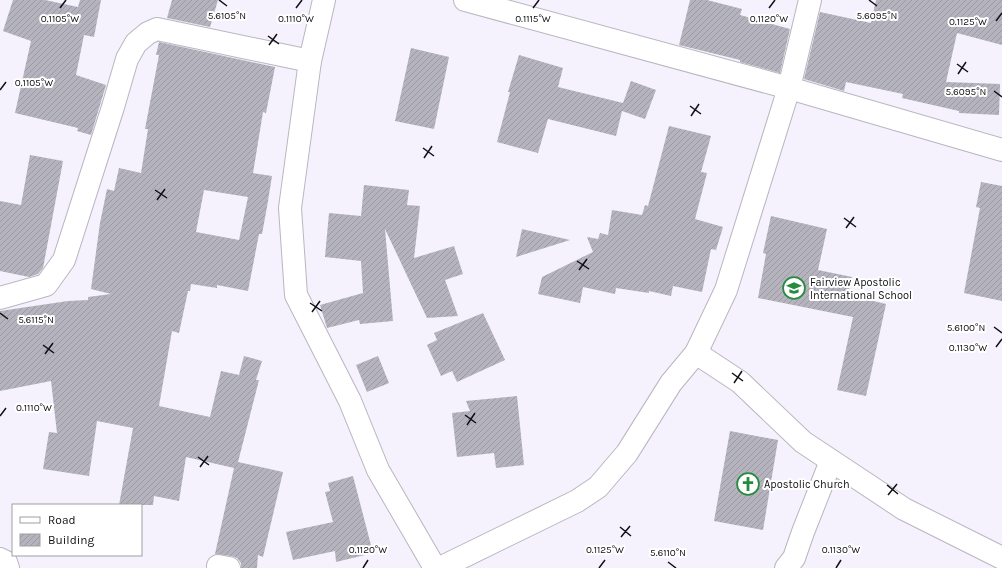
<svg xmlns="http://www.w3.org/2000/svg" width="1002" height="568" viewBox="0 0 1002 568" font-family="Karla,sans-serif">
<defs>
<pattern id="building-hatch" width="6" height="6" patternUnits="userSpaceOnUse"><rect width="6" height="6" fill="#b5b3bd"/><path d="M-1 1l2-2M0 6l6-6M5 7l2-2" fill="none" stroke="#9b99a2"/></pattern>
</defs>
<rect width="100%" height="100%" fill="#f5f2fd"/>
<g fill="url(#building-hatch)" fill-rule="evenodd">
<polygon points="13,0 45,0 78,7 80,0 101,0 94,37 84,35 76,75 106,85 91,135 77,131 78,128 15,113 31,41 3,31"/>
<polygon points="172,0 218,0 210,27 167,18"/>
<polygon points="690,0 707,0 742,9 740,15 790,29 780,73 740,62 740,60 679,45"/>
<polygon points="876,0 1002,0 1002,45 957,33 946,82 1000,84 999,115 959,113 959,111 902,98 903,94 846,82 844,91 804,79 820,12 871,23"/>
<path d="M159,42L275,67L266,113L263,112L253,173L272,176L267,207L262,234H259L248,291L217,285V288L191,284L190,291H188L179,333L172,331L159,406L210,417L221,371L239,375L244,356L262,361L256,380H259L238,462L283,472L263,557L258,555L257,568H241V563L237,558L231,556L215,554L234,468L186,457L179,501L154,496L153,505H119L133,428L97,421L89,476L43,469L49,432L57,433L51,381L0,391V311L68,301L88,300V297L111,294L91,289L100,223L107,189L114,191L119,168L141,173L148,129H145L159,55H156ZM204,190L248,197L239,240L196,232Z"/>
<polygon points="411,48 449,57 434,129 395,121"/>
<polygon points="519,55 563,68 558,87 623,103 631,81 656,90 645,119 622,111 616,136 548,119 538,153 497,142 510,92 508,92"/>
<polygon points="669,126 711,136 701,172 707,173 695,219 723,227 716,250 711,249 702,292 673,286 671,296 649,291 649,293 616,288 615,294 583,287 580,303 538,294 542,277 593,252 587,237 598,239 600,233 608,235 612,210 642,215 645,205 648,206"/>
<polygon points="30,155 63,161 43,268 38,274 29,277 0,271 0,201 21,205"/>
<polygon points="981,182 1002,186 1002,301 964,293 980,208 976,207"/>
<polygon points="364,185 409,190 407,205 420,206 414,258 454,246 463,274 445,280 458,316 427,318 385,229 393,321 360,324 359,320 327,328 320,305 363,293 361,261 325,257 329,213 361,216"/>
<polygon points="771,216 827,229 818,270 852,277 848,295 886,304 866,396 837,390 853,317 758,298 766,254 763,253"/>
<polygon points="522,229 570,240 516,257"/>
<polygon points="483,313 505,360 457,382 452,371 441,376 427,345 437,340 434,333"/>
<polygon points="378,356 389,383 367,392 356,365"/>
<polygon points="517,396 524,465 496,468 494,453 457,457 452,413 470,411 466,401"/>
<polygon points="730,431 778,440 763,530 714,521"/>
<polygon points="353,476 373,553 336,562 335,551 293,560 286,532 333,522 325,492 330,491 328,483"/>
</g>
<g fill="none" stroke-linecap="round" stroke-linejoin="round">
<g stroke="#b9b6c0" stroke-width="24">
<g id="minor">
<polyline points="324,0 310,61 290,208 296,295 350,401 378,470 435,568"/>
<polyline points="465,0 789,88 1002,150"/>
<polyline points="0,298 46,285 64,260 113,107 127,59 136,43 148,33 157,29 310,61"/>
<polyline points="696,353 740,382 803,442 904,509 1002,558"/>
<polyline points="0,559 6,562 8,568"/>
<polyline points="218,566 229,568"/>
<polyline points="440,568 577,501 598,487 627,453 671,383 696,353 726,290 789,88 810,0"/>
<polyline points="786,568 794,558 803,532 831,461"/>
</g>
</g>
<use href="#minor" stroke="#fff" stroke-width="22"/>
</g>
<path fill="none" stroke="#111014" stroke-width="1.5" d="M219,0L227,6M869,0L877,6M60,8L66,0M296,8L302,0M533,8L539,0M769,8L775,0M996,21L1002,13M268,36L279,44M269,45L277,34M957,64L968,72M958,74L966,62M0,90L6,82M994,91L1002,97M690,106L701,114M691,116L699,104M423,148L434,156M424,158L432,146M155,190L167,198M157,200L165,189M844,218L856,227M846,228L854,217M577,261L589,269M579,270L587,259M310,303L322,311M312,312L320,301M0,313L8,319M994,327L1002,333M43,345L54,353M996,347L1002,339M45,354L53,343M732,373L743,381M734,383L742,371M465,415L476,423M0,416L6,408M467,425L475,413M198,457L209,465M200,467L208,456M887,485L898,494M888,495L897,484M620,527L631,536M621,537L630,526M668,562L676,568M363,568L368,560M599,568L605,560M836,568L841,560"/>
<defs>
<g id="school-ring" transform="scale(1.15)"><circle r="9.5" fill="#fff" stroke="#278a3e" stroke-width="1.5"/><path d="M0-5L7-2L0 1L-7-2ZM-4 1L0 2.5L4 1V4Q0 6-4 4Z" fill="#278a3e"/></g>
<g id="church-ring" transform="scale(1.15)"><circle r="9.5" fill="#fff" stroke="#278a3e" stroke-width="1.5"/><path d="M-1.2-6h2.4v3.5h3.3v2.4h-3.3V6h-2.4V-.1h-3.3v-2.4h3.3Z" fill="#278a3e"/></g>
</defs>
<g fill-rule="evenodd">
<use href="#school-ring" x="794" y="288"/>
<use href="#church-ring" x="748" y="484"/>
</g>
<g text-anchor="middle" stroke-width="4" stroke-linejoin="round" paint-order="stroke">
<g font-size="11" fill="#111014" stroke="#fff" text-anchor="start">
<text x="810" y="286">Fairview Apostolic<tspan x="810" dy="13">International School</tspan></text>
<text x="764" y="488">Apostolic Church</text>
</g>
</g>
<g font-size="10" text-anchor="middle" fill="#111014" stroke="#fff" stroke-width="4" stroke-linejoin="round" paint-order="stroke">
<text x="227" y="19">5.6105°N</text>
<text x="877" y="19">5.6095°N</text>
<text x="769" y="22">0.1120°W</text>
<text x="60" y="22">0.1105°W</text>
<text x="296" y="22">0.1110°W</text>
<text x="533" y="22">0.1115°W</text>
<text x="968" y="25">0.1125°W</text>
<text x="34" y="86">0.1105°W</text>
<text x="966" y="95">5.6095°N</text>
<text x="36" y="323">5.6115°N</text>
<text x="966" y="331">5.6100°N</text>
<text x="968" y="351">0.1130°W</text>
<text x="34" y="411">0.1110°W</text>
<text x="368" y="553">0.1120°W</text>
<text x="605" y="553">0.1125°W</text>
<text x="841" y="553">0.1130°W</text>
<text x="668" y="556">5.6110°N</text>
</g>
<rect x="12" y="504" width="130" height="52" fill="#ffffff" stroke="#a09fa1"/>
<rect x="20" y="517" width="20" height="6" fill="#ffffff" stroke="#a09fa1"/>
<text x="48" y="524" font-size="12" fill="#111014">Road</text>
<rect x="20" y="534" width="20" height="12" fill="url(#building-hatch)" stroke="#a09fa1"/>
<text x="48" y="544" font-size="12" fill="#111014">Building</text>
</svg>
